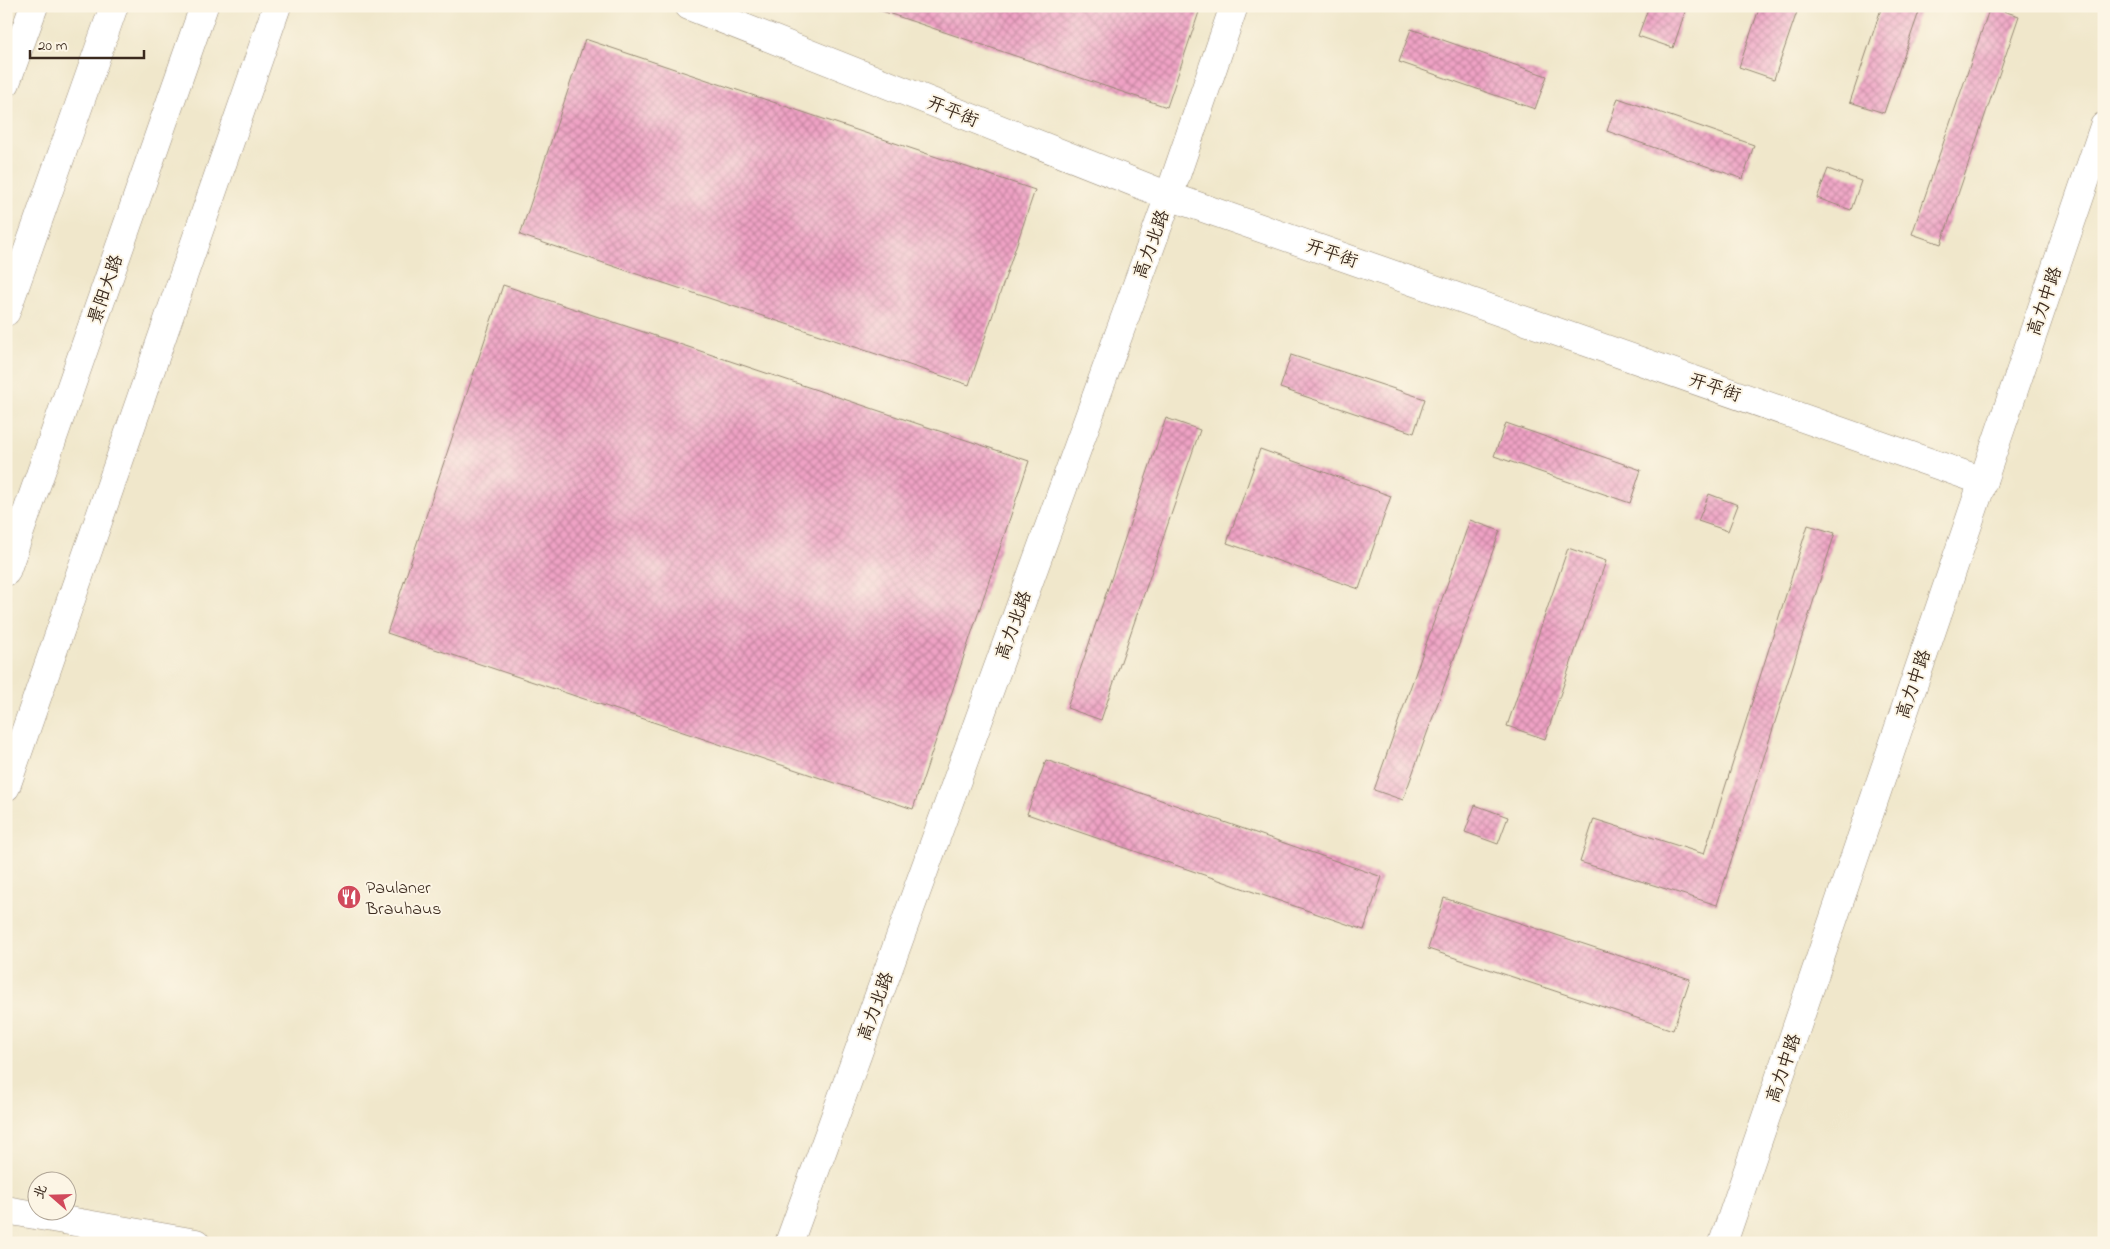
<svg xmlns="http://www.w3.org/2000/svg" width="2110" height="1249" viewBox="0 0 2110 1249" font-family="'Indie Flower','LXGW WenKai TC',sans-serif">
<defs>
<pattern id="building-cross-hatch" width="8" height="8" patternUnits="userSpaceOnUse" patternTransform="scale(1.25)"><rect width="8" height="8" fill="#efa2c5"/><path d="M0 0l8 8M0 8l8-8" fill="none" stroke="#c3849f"/></pattern>
</defs>
<rect width="100%" height="100%" fill="#fcf5e5"/>
<filter id="ink" filterUnits="userSpaceOnUse"><feTurbulence type="fractalNoise" baseFrequency=".02" numOctaves="2"/><feDisplacementMap in="SourceGraphic" scale="10" xChannelSelector="R" yChannelSelector="G"/><feConvolveMatrix kernelMatrix="1 2 1 2 8 2 1 2 1" color-interpolation-filters="sRGB"/></filter>
<filter id="wash" filterUnits="userSpaceOnUse"><feTurbulence type="fractalNoise" baseFrequency=".0096" numOctaves="4" result="noise"/><feDisplacementMap in="SourceGraphic" scale="20" xChannelSelector="R" yChannelSelector="G"/><feGaussianBlur stdDeviation="1.12" result="paint"/><feColorMatrix in="noise" values="0 0 0 0 0 0 0 0 0 0 0 0 0 0 0 0 0 1.4 0 .05"/><feComposite in="paint" operator="in"/></filter>
<g filter="url(#wash)">
<rect width="100%" height="100%" fill="#f0e7cb"/>
<g id="blocks">
<g fill="url(#building-cross-hatch)">
<polygon points="867,6 1201,6 1167,107"/>
<polygon points="1554,6 1566,6 1565,10"/>
<polygon points="1649,6 1687,6 1673,48 1638,36"/>
<polygon points="1760,6 1799,6 1774,79 1739,67"/>
<polygon points="1882,6 1921,6 1884,113 1850,102"/>
<polygon points="1990,7 2019,16 1941,244 1912,234"/>
<polygon points="1411,29 1547,76 1535,109 1399,62"/>
<polygon points="585,39 1035,190 969,385 520,235"/>
<polygon points="1618,98 1754,145 1743,179 1607,131"/>
<polygon points="1828,169 1861,181 1851,210 1817,198"/>
<polygon points="503,285 1029,461 913,809 387,633"/>
<polygon points="1291,355 1425,399 1414,433 1280,388"/>
<polygon points="1166,418 1200,430 1101,720 1067,708"/>
<polygon points="1506,423 1641,470 1630,503 1494,456"/>
<polygon points="1260,449 1391,496 1359,589 1227,543"/>
<polygon points="1709,494 1738,505 1728,531 1698,521"/>
<polygon points="1470,520 1500,531 1403,800 1374,790"/>
<polygon points="1808,525 1835,533 1717,905 1580,862 1594,819 1704,854"/>
<polygon points="1568,548 1606,561 1545,739 1507,726"/>
<polygon points="1046,760 1382,877 1364,930 1027,814"/>
<polygon points="1475,805 1508,817 1498,844 1465,832"/>
<polygon points="1444,898 1690,979 1673,1030 1428,949"/>
</g>
</g>
</g>
<g filter="url(#ink)">
<use href="#blocks" fill-opacity="0" stroke="#968874" stroke-width="1"/>
<g fill="none" stroke-linecap="round" stroke-linejoin="round">
<g stroke="#968874" stroke-width="29">
<g id="minor">
<polyline points="689,6 1169,196 1983,481"/>
<polyline points="6,83 34,6"/>
<polyline points="6,787 277,6"/>
<polyline points="789,1243 1169,196 1234,6"/>
<polyline points="1723,1243 2104,126"/>
</g>
</g>
<g stroke="#968874" stroke-width="29">
<g id="major">
<polyline points="6,312 114,6"/>
<polyline points="6,572 204,6"/>
<polyline points="6,1210 196,1243"/>
</g>
</g>
<use href="#minor" stroke="#fff" stroke-width="28"/>
<use href="#major" stroke="#fff" stroke-width="28"/>
</g>
</g>
<defs>
<g id="restaurant-disc" transform="scale(1.25)"><circle r="9.5" fill="#d1495b" stroke="#fcf5e5"/><path d="M-5-6h1v4h1v-4h1v4h1v-4h1v5L-1.5 .5V6h-2V.5L-5-1ZM5-6V6H3V1.5H1.5Q1.5-4 5-6Z" fill="#fff"/></g>
</defs>
<g fill-rule="evenodd">
<use href="#restaurant-disc" x="349" y="897"/>
</g>
<g text-anchor="middle" stroke-width="4" stroke-linejoin="round" paint-order="stroke">
<g font-size="18" fill="#3b2a1e" stroke="#fcf5e5">
<text transform="translate(953 111) rotate(22)" y="6">开平街</text>
<text transform="translate(1151 244) rotate(-70)" y="6">高力北路</text>
<text transform="translate(1332 253) rotate(19)" y="6">开平街</text>
<text transform="translate(105 289) rotate(-71)" y="6">景阳大路</text>
<text transform="translate(2044 301) rotate(-71)" y="6">高力中路</text>
<text transform="translate(1715 387) rotate(19)" y="6">开平街</text>
<text transform="translate(1013 625) rotate(-70)" y="6">高力北路</text>
<text transform="translate(1913 684) rotate(-71)" y="6">高力中路</text>
<text transform="translate(875 1006) rotate(-70)" y="6">高力北路</text>
<text transform="translate(1783 1068) rotate(-71)" y="6">高力中路</text>
</g>
<g font-size="18" fill="#3b2a1e" stroke="#fcf5e5" text-anchor="start">
<text x="366" y="893">Paulaner<tspan x="366" dy="21">Brauhaus</tspan></text>
</g>
</g>
<rect width="2110" height="1249" fill="none" stroke="#fcf5e5" stroke-width="25"/>
<g transform="translate(52 1196) rotate(290)"><circle r="24" fill="#fcf5e5" stroke="#afa495"/>
<path d="M0-4L9 19L0 12L-9 19Z" fill="#d1495b"/>
<text y="-8" font-size="14" font-weight="bold" text-anchor="middle" fill="#3b2a1e">北</text>
</g>
<path d="M30 50v8h114v-8" fill="none" stroke="#3b2a1e" stroke-width="2.5"/>
<text x="38" y="50" font-size="15" fill="#3b2a1e" stroke="#fcf5e5" stroke-width="4" paint-order="stroke">20 m</text>
</svg>
